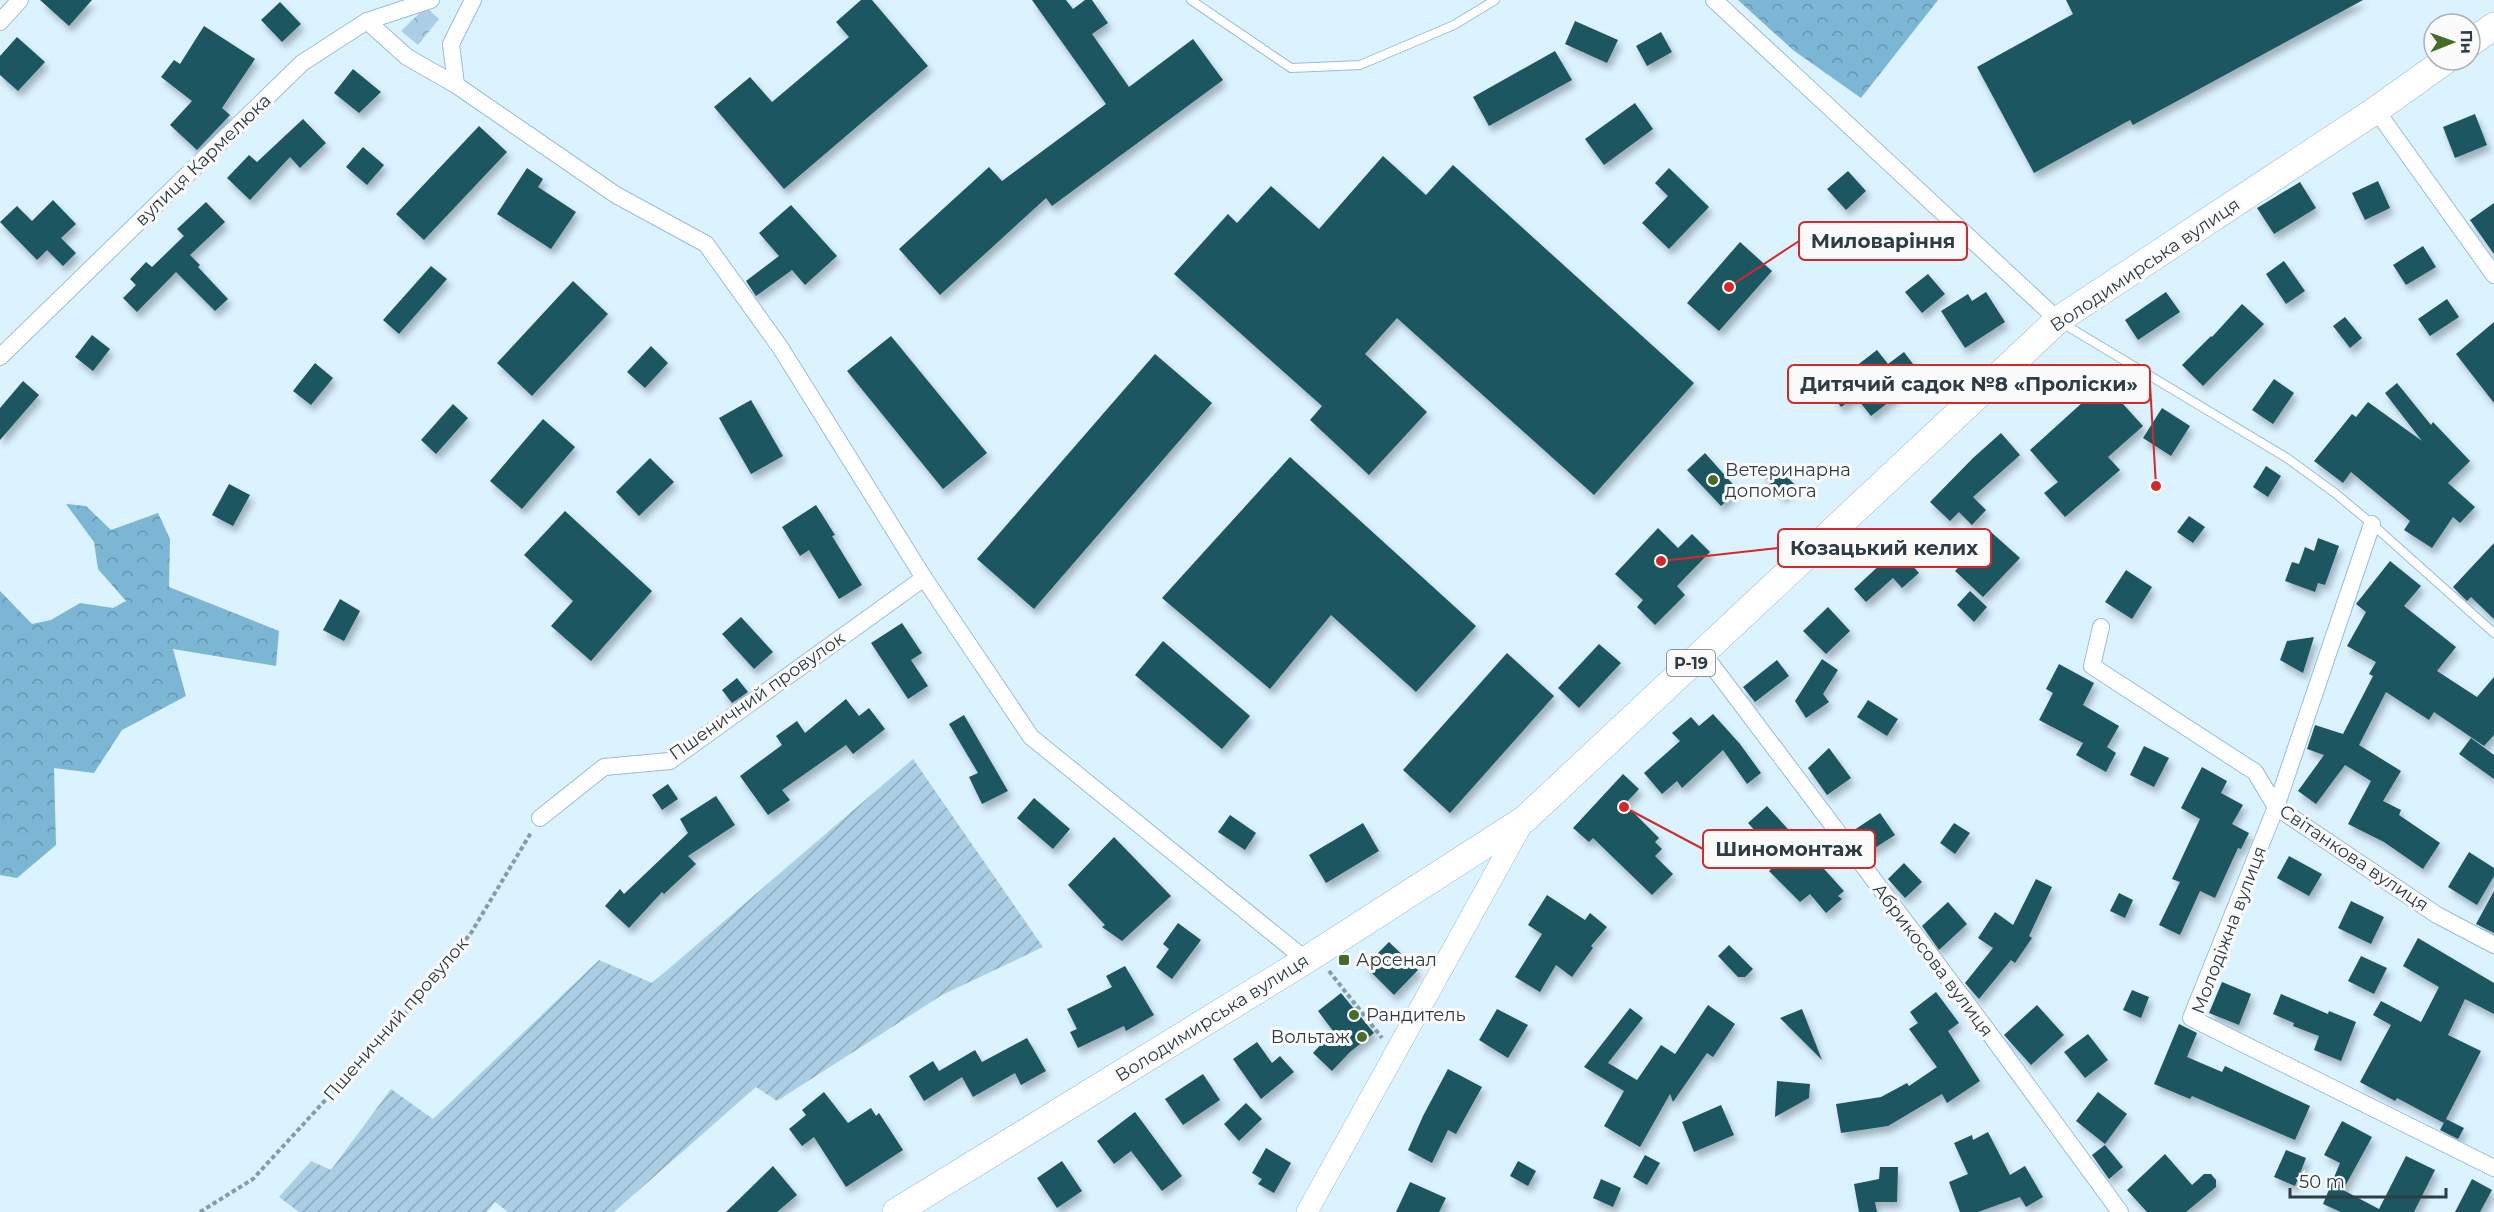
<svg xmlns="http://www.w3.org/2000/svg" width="2494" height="1212" viewBox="0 0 2494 1212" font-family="Montserrat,sans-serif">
<defs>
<pattern id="forest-crowns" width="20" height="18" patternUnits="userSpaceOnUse" patternTransform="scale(1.5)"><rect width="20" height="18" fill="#7bb6d5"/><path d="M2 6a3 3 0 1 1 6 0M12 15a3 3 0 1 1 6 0" fill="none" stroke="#6595af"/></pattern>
<pattern id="park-crowns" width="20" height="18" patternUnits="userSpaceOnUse" patternTransform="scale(1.5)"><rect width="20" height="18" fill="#aacfe4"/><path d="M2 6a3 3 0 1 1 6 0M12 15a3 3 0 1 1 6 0" fill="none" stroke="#8ba9bb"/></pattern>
<pattern id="garden-furrows" width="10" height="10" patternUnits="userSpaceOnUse" patternTransform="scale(1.5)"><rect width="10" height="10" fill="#aacfe4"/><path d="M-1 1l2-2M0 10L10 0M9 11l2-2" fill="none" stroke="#8ba9bb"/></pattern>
<filter id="shadow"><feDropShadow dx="3.5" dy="6" stdDeviation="3" flood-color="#0004"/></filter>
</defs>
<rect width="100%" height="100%" fill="#dbf2ff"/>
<g fill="url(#forest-crowns)">
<polygon points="1738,0 1938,0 1861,98 1793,50"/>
<polygon points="66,504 86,506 111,530 158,513 170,539 169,587 279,631 276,666 173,649 186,696 122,730 94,773 54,768 56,845 17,878 0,875 0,591 32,624 51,620 80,603 113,608 126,601 98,569 94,542"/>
</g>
<polygon fill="url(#park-crowns)" points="426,7 439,19 418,45 401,31"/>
<polygon fill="url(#garden-furrows)" points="913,759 1043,947 942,995 777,1101 756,1087 614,1212 508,1212 495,1202 487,1212 299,1212 279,1197 311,1161 331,1170 391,1089 433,1119 599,960 652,983"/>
<g fill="#1d5661" filter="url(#shadow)">
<polygon points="40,0 92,0 69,26"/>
<polygon points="861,0 872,0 928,66 784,189 714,107 750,77 772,102 849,37 836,22"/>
<polygon points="1032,0 1066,0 1073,9 1085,0 1092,0 1108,23 1092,34 1129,87 1193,39 1223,80 1052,206 1046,198 940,295 899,249 989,167 1002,181 1106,104"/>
<polygon points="2066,0 2363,0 2133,125 2130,120 2034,173 1977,67 2073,14"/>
<polygon points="280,2 301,24 282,42 261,20"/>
<polygon points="1575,21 1618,40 1607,63 1565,44"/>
<polygon points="204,26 255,59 222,108 230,115 197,150 170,125 192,101 161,77 174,60 180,64"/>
<polygon points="1661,32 1672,52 1647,66 1636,46"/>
<polygon points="17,37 45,62 18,91 0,75 0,56"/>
<polygon points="1555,51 1572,80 1489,126 1473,97"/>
<polygon points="353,69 381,92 359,113 334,93"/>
<polygon points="1635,103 1653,129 1604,165 1585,139"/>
<polygon points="2475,114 2487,145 2455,158 2443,127"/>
<polygon points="303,119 326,143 300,168 290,157 250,200 227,178 249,155 257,162"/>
<polygon points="479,126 507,152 424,240 396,214"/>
<polygon points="363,147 384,165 367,185 346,167"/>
<polygon points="1383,156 1426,195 1453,165 1694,383 1594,495 1397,318 1365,354 1427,412 1369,475 1310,420 1322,406 1174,274 1228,214 1237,223 1271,186 1319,229"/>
<polygon points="527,168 543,179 538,187 576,212 551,249 497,214"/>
<polygon points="1669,168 1709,207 1669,249 1642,223 1668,196 1655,183"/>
<polygon points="1848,171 1866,191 1846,210 1827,189"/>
<polygon points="2378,181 2390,208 2365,220 2352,193"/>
<polygon points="2300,182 2316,208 2274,234 2257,208"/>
<polygon points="53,200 76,224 61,238 76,253 63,266 47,250 37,260 0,222 17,206 32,221"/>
<polygon points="206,202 225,222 190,255 200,265 198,267 228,299 215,311 176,272 137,312 123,298 136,285 130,279 146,262 152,267 184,236 177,229"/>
<polygon points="2494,203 2494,254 2470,220"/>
<polygon points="791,205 837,256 805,285 792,270 756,296 746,281 779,256 759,233"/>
<polygon points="1740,242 1772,271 1719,331 1687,303"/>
<polygon points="2423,246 2436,267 2406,285 2393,265"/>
<polygon points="2284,261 2305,291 2286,304 2266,274"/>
<polygon points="431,266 447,279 399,334 383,320"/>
<polygon points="1928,274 1945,294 1922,313 1905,292"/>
<polygon points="573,281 608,314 532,396 497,363"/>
<polygon points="1986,292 2005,322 1965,348 1941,311 1968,294 1972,301"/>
<polygon points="2166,292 2180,312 2138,340 2125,320"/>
<polygon points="2447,299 2459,317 2430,336 2418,319"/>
<polygon points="2242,304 2264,324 2203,386 2182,365 2211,336 2212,337"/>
<polygon points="2345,317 2362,338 2350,348 2333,326"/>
<polygon points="2494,322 2494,403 2456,354"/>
<polygon points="92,335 110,349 93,371 75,357"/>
<polygon points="891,336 987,453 943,489 847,371"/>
<polygon points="651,346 668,363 645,388 627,372"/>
<polygon points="1877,350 1888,364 1904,352 1922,376 1871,416 1856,397 1841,407 1830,391 1854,373 1851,370"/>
<polygon points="1155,354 1212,403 1034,609 977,559"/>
<polygon points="315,363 333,378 311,405 293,391"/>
<polygon points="2274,379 2294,393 2273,424 2252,410"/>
<polygon points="23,381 39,395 0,440 0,408"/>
<polygon points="2104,383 2143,426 2108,457 2120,470 2065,517 2044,493 2058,482 2030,450"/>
<polygon points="2397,383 2431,425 2433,422 2470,461 2448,483 2475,507 2460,523 2453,517 2432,548 2404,530 2410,521 2351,472 2343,483 2314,461 2352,414 2356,417 2368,402 2422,441 2385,393"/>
<polygon points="751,400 783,456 751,474 719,418"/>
<polygon points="453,404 468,418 436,454 421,440"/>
<polygon points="2162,408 2190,426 2171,456 2143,438"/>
<polygon points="543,419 575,447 522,509 490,481"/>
<polygon points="2001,433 2020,455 1973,497 1986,510 1972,525 1959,512 1950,521 1930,502 1973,458"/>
<polygon points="1705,453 1738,490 1721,506 1687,470"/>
<polygon points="1290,457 1476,626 1416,692 1331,615 1270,689 1162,598"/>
<polygon points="650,458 674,482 639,516 616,492"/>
<polygon points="1774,463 1796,486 1782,497 1762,473"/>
<polygon points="2266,466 2281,476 2268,497 2253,487"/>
<polygon points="229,484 250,495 233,526 212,515"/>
<polygon points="816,505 835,535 832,536 862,585 839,599 809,550 800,556 782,527"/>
<polygon points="565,511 652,591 591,661 551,626 573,601 524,555"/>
<polygon points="2189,516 2205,527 2193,543 2177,532"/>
<polygon points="1658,528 1678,548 1692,534 1710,552 1677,586 1685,595 1655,625 1637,607 1643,600 1615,574"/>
<polygon points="1892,532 1915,556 1909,562 1919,573 1902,588 1893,578 1866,602 1854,589 1885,560 1874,548"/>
<polygon points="1991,532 2020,558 1983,597 1955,571"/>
<polygon points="2318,538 2339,546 2325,585 2318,583 2315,592 2285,581 2292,562 2299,564 2305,547 2314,551"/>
<polygon points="2494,543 2494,619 2471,597 2467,601 2453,587"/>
<polygon points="2390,561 2421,586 2404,606 2456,647 2437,671 2477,697 2494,677 2494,735 2484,746 2434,712 2429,720 2386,692 2359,745 2401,771 2383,801 2401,810 2399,815 2440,843 2423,869 2384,842 2348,824 2371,781 2345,765 2316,804 2298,791 2324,755 2307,749 2315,725 2343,734 2373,676 2369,674 2376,662 2347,646 2366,612 2356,604"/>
<polygon points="2126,570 2152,587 2132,619 2105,602"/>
<polygon points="1970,591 1987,607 1974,622 1957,605"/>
<polygon points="340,599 360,611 344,641 323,630"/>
<polygon points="1828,607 1850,631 1826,654 1803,631"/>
<polygon points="741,617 773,652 754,669 722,634"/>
<polygon points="902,623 922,653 911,660 928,686 908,699 871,643"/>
<polygon points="2314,637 2303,673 2280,660 2287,641"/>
<polygon points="1163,641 1250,716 1222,749 1135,675"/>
<polygon points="1599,644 1621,663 1579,708 1558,688"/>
<polygon points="1507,653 1554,696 1450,813 1403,770"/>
<polygon points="1822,659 1838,670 1823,694 1829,702 1806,718 1795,701"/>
<polygon points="1777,660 1789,676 1755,702 1743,687"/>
<polygon points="2059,664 2094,683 2083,705 2119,726 2107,747 2116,753 2106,772 2076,755 2083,743 2039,720 2053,693 2046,689"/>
<polygon points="737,678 748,692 732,703 722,690"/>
<polygon points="846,699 859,716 869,708 885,729 853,754 846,745 782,790 790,800 768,815 740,776 782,745 776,736 797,721 805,733"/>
<polygon points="1868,700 1898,719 1887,736 1857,717"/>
<polygon points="1713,714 1740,744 1761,773 1747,784 1723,750 1682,788 1677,781 1662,794 1644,773 1680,741 1672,733 1691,717 1699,726"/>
<polygon points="964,715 1008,791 982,804 969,777 978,773 949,724"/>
<polygon points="2471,738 2494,755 2494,779 2459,754"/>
<polygon points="2144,746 2169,758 2154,787 2130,775"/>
<polygon points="1829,748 1851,778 1827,795 1808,768"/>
<polygon points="2202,767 2227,781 2221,793 2243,805 2232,824 2249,833 2241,849 2238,848 2215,898 2200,891 2180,935 2159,925 2180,882 2172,879 2200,819 2181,808"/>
<polygon points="1623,774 1639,789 1625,804 1659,838 1655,842 1662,849 1655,856 1673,874 1652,895 1593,838 1589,842 1573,828"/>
<polygon points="668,784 678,799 662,810 652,795"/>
<polygon points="716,796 735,825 688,856 696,864 664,894 662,892 629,928 605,906 620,889 624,894 688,833 680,819"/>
<polygon points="1034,798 1070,829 1053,849 1017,818"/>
<polygon points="1767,806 1844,891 1838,896 1842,899 1826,913 1810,894 1800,902 1769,871 1781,859 1748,823"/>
<polygon points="1880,813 1895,835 1867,853 1851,832"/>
<polygon points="1230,815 1256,833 1245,850 1218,832"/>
<polygon points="1363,823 1379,851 1326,883 1309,855"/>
<polygon points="1954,823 1970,833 1955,854 1940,843"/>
<polygon points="1114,837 1171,896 1122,941 1102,927 1105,925 1068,885"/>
<polygon points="2469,852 2494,868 2494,876 2477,905 2448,887"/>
<polygon points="2289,856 2322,874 2309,896 2277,878"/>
<polygon points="1904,863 1922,882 1905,898 1888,879"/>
<polygon points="2036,879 2052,887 2029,936 2032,938 2015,963 2011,960 1979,999 1965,983 1993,948 1978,938 1995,912 2013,925"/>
<polygon points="2494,891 2494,933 2476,924"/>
<polygon points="2119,893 2133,900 2125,918 2110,911"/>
<polygon points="1547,895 1585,920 1590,913 1607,927 1591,946 1593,948 1572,977 1556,965 1540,992 1515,977 1542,934 1528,925"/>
<polygon points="2351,901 2384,917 2371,944 2338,928"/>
<polygon points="1948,902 1967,924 1939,950 1922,926"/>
<polygon points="1178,923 1201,940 1172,979 1156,967 1169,949 1163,944"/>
<polygon points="2418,938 2494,983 2494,1014 2465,999 2448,1035 2481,1051 2444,1123 2397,1098 2395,1101 2360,1082 2391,1025 2373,1015 2381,1001 2421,1022 2439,987 2403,966"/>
<polygon points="1389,942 1418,970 1394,995 1365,966"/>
<polygon points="1729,945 1753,969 1745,977 1738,977 1718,956"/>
<polygon points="2361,956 2387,968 2374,994 2348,981"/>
<polygon points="1125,966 1154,1015 1126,1031 1124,1026 1078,1048 1070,1032 1077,1029 1067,1009 1112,987 1106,976"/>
<polygon points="2222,982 2251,994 2239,1025 2209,1013"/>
<polygon points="2132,990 2149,997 2141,1018 2123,1010"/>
<polygon points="1936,992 1959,1023 1948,1031 1980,1081 1947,1103 1942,1094 1888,1126 1841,1133 1836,1104 1881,1097 1907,1083 1909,1086 1937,1067 1909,1029 1918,1023 1910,1012"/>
<polygon points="1341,993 1374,1033 1350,1052 1332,1071 1313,1053 1333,1031 1318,1011"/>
<polygon points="2281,994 2328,1014 2329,1011 2356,1022 2341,1061 2314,1050 2319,1036 2293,1026 2294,1023 2273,1014"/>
<polygon points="1708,1005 1735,1024 1713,1057 1707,1053 1673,1102 1670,1094 1640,1147 1604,1126 1624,1091 1584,1067 1630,1008 1643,1018 1608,1063 1637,1080 1661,1045 1675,1054"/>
<polygon points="2037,1005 2064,1035 2031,1065 2004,1035"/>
<polygon points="1497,1009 1528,1025 1508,1058 1479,1040"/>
<polygon points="1802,1009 1822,1060 1780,1018"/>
<polygon points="2179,1024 2197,1033 2187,1057 2222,1072 2225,1066 2310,1106 2295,1140 2192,1096 2190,1099 2154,1084"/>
<polygon points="2088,1034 2108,1060 2085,1078 2064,1052"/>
<polygon points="1027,1038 1046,1071 1021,1085 1015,1073 973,1097 962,1077 924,1101 909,1076 933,1061 939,1071 975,1050 982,1062"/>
<polygon points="1257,1042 1272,1063 1280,1056 1294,1072 1261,1099 1233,1059"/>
<polygon points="1448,1069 1482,1087 1456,1134 1448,1130 1432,1163 1408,1150 1423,1116"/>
<polygon points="1203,1074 1220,1100 1183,1125 1165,1099"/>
<polygon points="1777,1081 1810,1084 1809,1098 1775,1117"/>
<polygon points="824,1092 848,1123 871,1108 876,1116 879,1113 903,1150 846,1187 814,1137 802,1146 789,1129 806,1115 802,1110"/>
<polygon points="2098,1092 2127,1114 2105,1144 2076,1121"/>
<polygon points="1246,1103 1262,1119 1239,1141 1224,1124"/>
<polygon points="1721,1105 1734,1135 1694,1152 1682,1122"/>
<polygon points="1135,1112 1182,1176 1162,1191 1131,1151 1114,1164 1097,1141"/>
<polygon points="2446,1119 2464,1128 2458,1139 2440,1130"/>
<polygon points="2342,1121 2372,1137 2343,1190 2379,1209 2406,1156 2435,1170 2414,1212 2341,1212 2323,1204 2340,1163 2324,1155"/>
<polygon points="1988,1132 2010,1175 2025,1166 2043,1197 2026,1207 2020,1197 1978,1212 1960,1212 1949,1182 1968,1174 1954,1143 1972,1135 1973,1140"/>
<polygon points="2105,1145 2123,1167 2109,1179 2092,1155"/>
<polygon points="1266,1148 1291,1163 1274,1193 1258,1184 1262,1179 1252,1173"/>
<polygon points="2286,1150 2306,1158 2295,1186 2274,1177"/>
<polygon points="2165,1154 2192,1185 2204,1174 2211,1174 2216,1180 2216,1187 2186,1212 2147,1212 2127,1190"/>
<polygon points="1645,1155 1660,1163 1647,1185 1633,1177"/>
<polygon points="1062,1161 1082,1191 1057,1208 1037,1178"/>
<polygon points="1518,1161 1536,1171 1528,1186 1510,1176"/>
<polygon points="773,1166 797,1195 777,1212 726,1212"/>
<polygon points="1880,1167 1898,1167 1897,1202 1875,1202 1877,1212 1859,1212 1854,1184 1879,1179"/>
<polygon points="1601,1179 1621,1188 1613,1207 1593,1198"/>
<polygon points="2472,1179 2492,1190 2480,1212 2455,1212"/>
<polygon points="1410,1182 1446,1198 1439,1212 1396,1212"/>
</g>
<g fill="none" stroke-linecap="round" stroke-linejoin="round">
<g stroke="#99bed3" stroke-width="10">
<g id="service">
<polyline points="1191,0 1291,68 1360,65 1454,25 1495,0"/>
<polyline points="2062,323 2287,458 2335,493 2372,524 2494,633"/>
</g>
</g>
<g stroke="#99bed3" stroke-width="18">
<g id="minor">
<polyline points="1714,0 2058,320"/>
<polyline points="367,21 407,57 456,85 616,195 706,244 780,347 924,578 1031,737 1306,960"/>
<polyline points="0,22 20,0"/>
<polyline points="456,85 451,44 473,0"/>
<polyline points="2376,110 2494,275"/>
<polyline points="0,357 302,63 367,21 431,0"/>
<polyline points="2372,524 2276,807 2191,1018 2494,1168"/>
<polyline points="2101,627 2092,666 2255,772 2276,807 2437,915 2494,945"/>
<polyline points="1702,652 1984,1026 2120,1212"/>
<polyline points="540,818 604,767 670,761 924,578"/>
</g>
</g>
<g stroke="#99bed3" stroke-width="22">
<polyline id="tertiary" points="1307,1212 1525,819"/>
</g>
<g stroke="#99bed3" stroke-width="28">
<g id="primary">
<polyline points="2470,43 2494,26"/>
<polyline points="896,1212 1306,960 1525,819 2058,320 2376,110 2446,60"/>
</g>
</g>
<g stroke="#879aa5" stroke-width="4" stroke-dasharray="4.5 3" stroke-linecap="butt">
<polyline points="1329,971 1382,1038"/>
<polyline points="200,1212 253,1179 410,1008 471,933 532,831"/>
</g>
<use href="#service" stroke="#fff" stroke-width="8"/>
<use href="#minor" stroke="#fff" stroke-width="16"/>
<use href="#tertiary" stroke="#fff" stroke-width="21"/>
<use href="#primary" stroke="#fff" stroke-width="27"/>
</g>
<g fill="#466d28" stroke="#fbfbfb" stroke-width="2">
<circle cx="1713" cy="480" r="6"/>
<rect x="1338" y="954" width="12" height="12" rx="3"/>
<circle cx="1354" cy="1015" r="6"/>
<circle cx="1362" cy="1037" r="6"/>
</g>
<g text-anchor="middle" stroke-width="6" stroke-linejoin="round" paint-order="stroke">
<rect fill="#fbfbfb" stroke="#6b757c" stroke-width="1.5" x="1667" y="650" width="48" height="26" rx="4.5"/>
<g font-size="16" font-weight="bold" fill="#2d3c45">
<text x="1691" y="669">Р-19</text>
</g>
<g font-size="18" fill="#2d3c45" stroke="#fbfbfb">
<text transform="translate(203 160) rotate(-44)" y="6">вулиця Кармелюка</text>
<text transform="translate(2145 265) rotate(-34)" y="6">Володимирська вулиця</text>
<text transform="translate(757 696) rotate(-35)" y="6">Пшеничний провулок</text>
<text transform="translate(2354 858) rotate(34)" y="6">Світанкова вулиця</text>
<text transform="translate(2229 930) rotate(-69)" y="6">Молодіжна вулиця</text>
<text transform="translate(1933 960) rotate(53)" y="6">Абрикосова вулиця</text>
<text transform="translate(1212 1018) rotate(-32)" y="6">Володимирська вулиця</text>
<text transform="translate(396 1019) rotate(-49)" y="6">Пшеничний провулок</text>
</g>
<g font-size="18" fill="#2d3c45" stroke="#fbfbfb" text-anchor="start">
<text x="1725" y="476">Ветеринарна<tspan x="1725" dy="21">допомога</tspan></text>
<text x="1356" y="966">Арсенал</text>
<text x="1366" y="1021">Рандитель</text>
<text x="1350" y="1043" text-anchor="end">Вольтаж</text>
</g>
</g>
<path fill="none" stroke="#d62828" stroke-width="2" d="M1729 287L1799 241M2156 486L2150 384M1661 561L1778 548M1624 807L1703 849"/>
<g fill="#d62828" stroke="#fbfbfb" stroke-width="2">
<circle cx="1729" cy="287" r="6"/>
<circle cx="2156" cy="486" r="6"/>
<circle cx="1661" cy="561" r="6"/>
<circle cx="1624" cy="807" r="6"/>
</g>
<g fill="#fbfbfb" stroke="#d62828" stroke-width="2">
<rect x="1799" y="222" width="168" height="38" rx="6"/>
<rect x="1788" y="365" width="362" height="38" rx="6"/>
<rect x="1778" y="529" width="213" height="38" rx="6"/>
<rect x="1703" y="830" width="172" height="38" rx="6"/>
</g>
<g font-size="20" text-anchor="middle" font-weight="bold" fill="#2d3c45">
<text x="1883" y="248">Миловаріння</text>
<text x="1969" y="391">Дитячий садок №8 «Проліски»</text>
<text x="1884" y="555">Козацький келих</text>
<text x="1789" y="856">Шиномонтаж</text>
</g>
<g transform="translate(2452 42) rotate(89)"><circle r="28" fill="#fbfbfb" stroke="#a9afb2" stroke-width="1.5"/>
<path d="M0-4.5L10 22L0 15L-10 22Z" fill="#466d28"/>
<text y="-9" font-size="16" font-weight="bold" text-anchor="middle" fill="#2d3c45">Пн</text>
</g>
<path d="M2290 1188v9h156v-9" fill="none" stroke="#2d3c45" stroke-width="3"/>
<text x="2299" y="1188" font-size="18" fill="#2d3c45" stroke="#fbfbfb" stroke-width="4.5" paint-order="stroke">50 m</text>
</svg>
